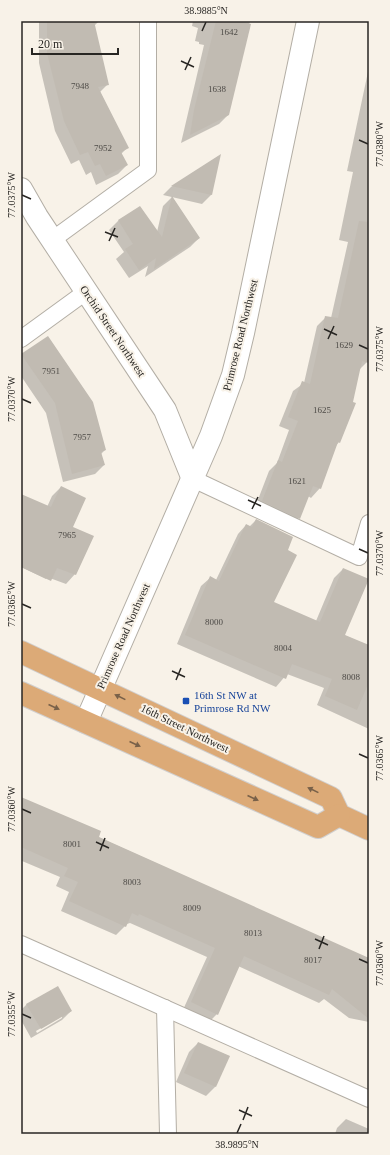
<svg xmlns="http://www.w3.org/2000/svg" width="390" height="1155" viewBox="0 0 390 1155" font-family="Georgia,serif">
<rect width="100%" height="100%" fill="#f8f2e8"/>
<g fill="#0003" fill-rule="evenodd">
<polygon points="39,21 99,21 94,26 108,84 100,92 127,148 121,154 127,165 118,174 96,185 91,172 86,175 79,160 71,164 55,131 39,63"/>
<polygon points="193,21 250,21 228,115 219,124 181,143 204,45 199,44 199,42 195,41 198,28 192,26"/>
<polygon points="369,67 369,354 367,362 359,370 352,403 339,442 335,447 320,488 311,498 308,496 299,518 290,527 254,510 269,471 277,463 289,430 279,426 293,391 304,383 317,326 326,317 331,318 348,242 339,240 353,172 347,171"/>
<polygon points="219,156 211,195 202,204 163,195 171,187"/>
<polygon points="172,197 199,238 190,247 145,277 148,266 129,278 116,259 124,252 109,230 118,221 140,207 157,232 163,206"/>
<polygon points="22,355 105,450 101,454 104,465 95,474 63,482 46,413 21,376"/>
<polygon points="61,487 72,528 75,574 66,584 47,577 46,579 21,567 21,495 47,507 52,496"/>
<polygon points="256,520 287,551 273,603 316,621 334,578 343,569 344,635 369,646 369,729 317,705 324,688 287,674 276,687 177,644 201,586 210,578 216,580 238,534 246,525 249,527"/>
<polygon points="21,798 98,837 369,959 369,1022 349,1018 324,999 319,1003 238,966 217,1014 208,1023 182,1012 207,957 130,923 127,924 116,935 61,911 69,892 56,886 60,877 22,861 21,864"/>
<path d="M27,1004L71,1011L62,1020L31,1038L21,1020V1010ZM62,1016V1018L37,1033L36,1031Z"/>
<polygon points="198,1043 229,1056 215,1087 206,1096 176,1082 189,1052"/>
<polygon points="346,1119 369,1129 369,1134 335,1134 337,1128"/>
</g>
<g fill="#c1bbb2">
<polygon points="47,21 94,21 109,85 98,87 129,148 121,152 128,165 106,176 100,164 95,166 88,152 80,155 64,121 47,53"/>
<polygon points="216,21 238,21 251,24 229,115 190,135 194,110"/>
<polygon points="221,154 212,195 171,186"/>
<polygon points="172,196 200,238 154,269 156,258 139,270 125,249 133,244 118,220 140,206 162,237"/>
<polygon points="359,221 369,222 369,363 362,361 353,402 356,403 340,443 338,442 321,489 313,486 300,519 262,501 278,460 282,462 298,421 288,417 302,381 310,384 325,316 338,318"/>
<polygon points="48,336 93,402 106,450 101,452 105,465 72,474 55,403 21,354"/>
<polygon points="61,486 86,498 73,527 94,536 76,575 57,568 51,581 21,567 21,494 51,507"/>
<polygon points="256,519 293,537 288,550 297,555 274,602 320,622 343,568 369,579 345,635 369,645 369,682 357,710 325,696 332,679 292,664 286,679 185,635 210,576 219,581 246,524 252,527"/>
<polygon points="21,797 101,831 99,837 369,958 369,1019 332,989 329,995 244,956 218,1015 191,1002 215,948 139,914 138,916 132,913 126,927 69,901 78,882 64,876 68,868 21,847"/>
<polygon points="58,986 72,1011 41,1029 26,1004"/>
<polygon points="198,1042 230,1056 216,1087 184,1073"/>
</g>
<g fill="none" stroke-linecap="round" stroke-linejoin="round">
<g stroke="#b3aea5" stroke-width="18">
<g id="lane">
<polyline points="52,240 148,170 148,21"/>
<polyline points="21,339 87,291"/>
<polyline points="193,479 359,557 369,523"/>
<polyline points="21,944 369,1099"/>
<polyline points="165,1008 168,1134"/>
</g>
</g>
<g stroke="#b3aea5" stroke-width="24">
<g id="street">
<polyline points="21,189 37,217 165,410 193,479"/>
<polyline points="86,722 211,436 233,375 243,333 308,21"/>
</g>
</g>
<g stroke="#d0cfcf" stroke-width="24">
<g id="primary">
<polyline points="21,652 331,798 339,815 369,829"/>
<polyline points="21,693 318,827 339,815"/>
</g>
</g>
<use href="#lane" stroke="#fff" stroke-width="16"/>
<use href="#street" stroke="#fff" stroke-width="22"/>
<use href="#primary" stroke="#dcaa77" stroke-width="22"/>
</g>
<defs><path id="oneway-solid" d="M-6-.8H1V-3.2L6.5 0L1 3.2V.8H-6Z"/></defs>
<g fill="#796149">
<use href="#oneway-solid" transform="translate(120 697) rotate(-154)"/>
<use href="#oneway-solid" transform="translate(54 707) rotate(24)"/>
<use href="#oneway-solid" transform="translate(135 744) rotate(24)"/>
<use href="#oneway-solid" transform="translate(313 790) rotate(-154)"/>
<use href="#oneway-solid" transform="translate(253 798) rotate(24)"/>
</g>
<path fill="none" stroke="#282623" stroke-width="1.5" d="M202,31L206,22M181,61L194,67M185,70L191,57M359,140L368,144M22,195L31,199M105,232L118,237M109,241L115,228M324,329L337,335M328,339L334,326M359,345L368,349M22,399L31,403M248,500L261,506M252,509L258,497M359,549L368,553M22,604L31,608M172,671L185,677M176,680L181,668M359,754L368,758M22,809L31,813M96,842L109,848M100,851L105,838M315,939L328,945M319,949L324,936M359,959L368,963M22,1014L31,1018M239,1110L252,1116M243,1120L248,1107M237,1133L241,1124"/>
<rect fill="#1a4fb4" stroke="#f8f2e8" stroke-width="1.5" x="182" y="697" width="8" height="8" rx="2"/>
<g text-anchor="middle" stroke-width="4" stroke-linejoin="round" paint-order="stroke">
<g font-size="9" fill="#4e4b47">
<text x="229" y="35">1642</text>
<text x="80" y="89">7948</text>
<text x="217" y="92">1638</text>
<text x="103" y="151">7952</text>
<text x="344" y="348">1629</text>
<text x="51" y="374">7951</text>
<text x="322" y="413">1625</text>
<text x="82" y="440">7957</text>
<text x="297" y="484">1621</text>
<text x="67" y="538">7965</text>
<text x="214" y="625">8000</text>
<text x="283" y="651">8004</text>
<text x="351" y="680">8008</text>
<text x="72" y="847">8001</text>
<text x="132" y="885">8003</text>
<text x="192" y="911">8009</text>
<text x="253" y="936">8013</text>
<text x="313" y="963">8017</text>
</g>
<g font-size="11" fill="#282623" stroke="#f8f2e8">
<text transform="translate(113 331) rotate(56)" y="4">Orchid Street Northwest</text>
<text transform="translate(240 335) rotate(-76)" y="4">Primrose Road Northwest</text>
<text transform="translate(123 636) rotate(-66)" y="4">Primrose Road Northwest</text>
<text transform="translate(185 728) rotate(26)" y="4">16th Street Northwest</text>
</g>
<g font-size="11" fill="#164399" stroke="#f8f2e8" text-anchor="start">
<text x="194" y="699">16th St NW at<tspan x="194" dy="13">Primrose Rd NW</tspan></text>
</g>
</g>
<rect width="390" height="1155" fill="none" stroke="#f8f2e8" stroke-width="44"/>
<path d="M32 48v6h86v-6" fill="none" stroke="#282623" stroke-width="2"/>
<text x="38" y="48" font-size="12" fill="#282623" stroke="#f8f2e8" stroke-width="3" paint-order="stroke">20 m</text>
<rect x="22" y="22" width="346" height="1111" fill="none" stroke="#282623" stroke-width="1.5"/>
<g font-size="10" text-anchor="middle" fill="#282623">
<text x="206" y="14">38.9885°N</text>
<text transform="translate(379 144) rotate(-90)" y="4">77.0380°W</text>
<text transform="translate(11 195) rotate(-90)" y="4">77.0375°W</text>
<text transform="translate(379 349) rotate(-90)" y="4">77.0375°W</text>
<text transform="translate(11 399) rotate(-90)" y="4">77.0370°W</text>
<text transform="translate(379 553) rotate(-90)" y="4">77.0370°W</text>
<text transform="translate(11 604) rotate(-90)" y="4">77.0365°W</text>
<text transform="translate(379 758) rotate(-90)" y="4">77.0365°W</text>
<text transform="translate(11 809) rotate(-90)" y="4">77.0360°W</text>
<text transform="translate(379 963) rotate(-90)" y="4">77.0360°W</text>
<text transform="translate(11 1014) rotate(-90)" y="4">77.0355°W</text>
<text x="237" y="1148">38.9895°N</text>
</g>
</svg>
